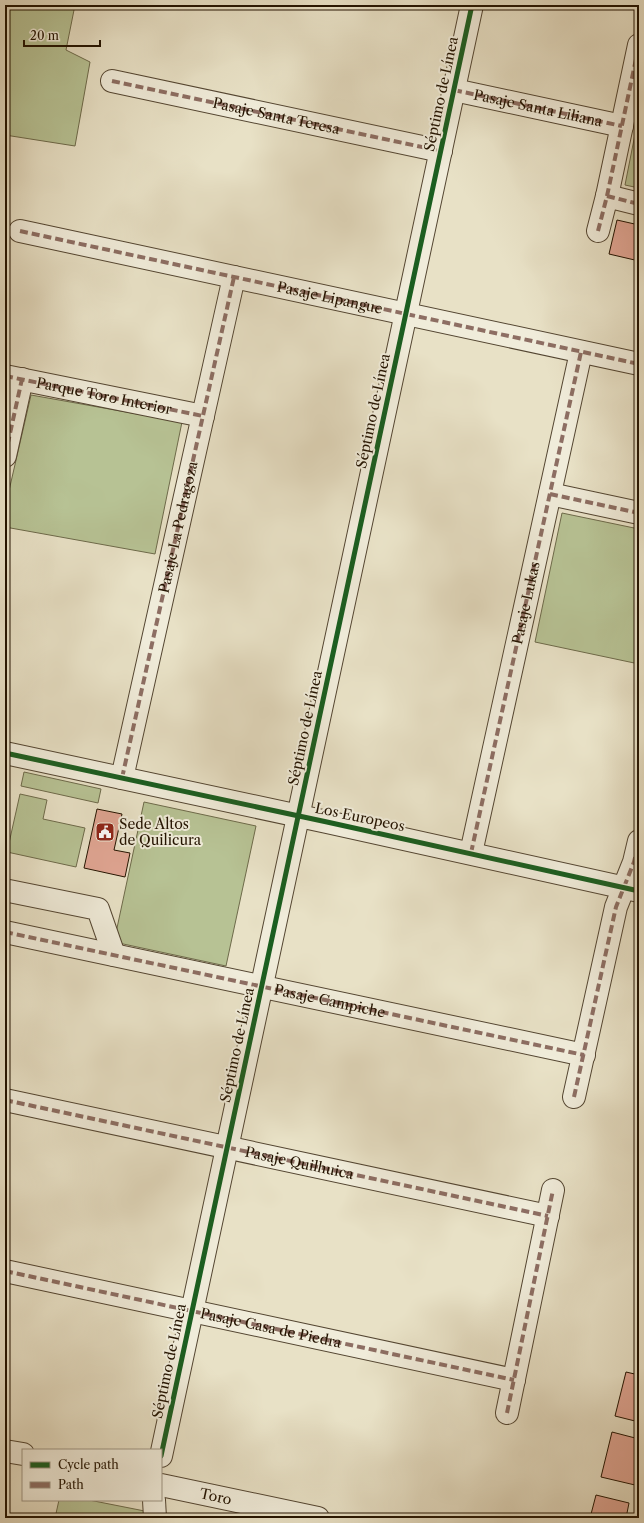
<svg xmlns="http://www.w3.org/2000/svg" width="644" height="1523" viewBox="0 0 644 1523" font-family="'Libre Caslon Text',serif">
<rect width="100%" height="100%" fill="#e8e1c6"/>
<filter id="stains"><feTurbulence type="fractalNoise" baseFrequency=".005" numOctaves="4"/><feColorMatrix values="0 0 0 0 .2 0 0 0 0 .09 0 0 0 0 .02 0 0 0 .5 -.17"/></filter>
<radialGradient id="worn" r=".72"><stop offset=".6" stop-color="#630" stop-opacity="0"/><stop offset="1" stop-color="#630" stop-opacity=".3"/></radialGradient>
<g fill="#b7c294" stroke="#6d6a4a">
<polygon points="5,5 75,5 66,50 90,62 75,146 5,135"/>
<polygon points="639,114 639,188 625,185"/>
<polygon points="31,395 182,422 155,554 5,527 5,508"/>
<polygon points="562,513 639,529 639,664 535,642"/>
<polygon points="24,772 101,789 98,803 21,786"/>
<polygon points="20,794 47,800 43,819 85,828 76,867 7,852"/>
<polygon points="144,802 256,826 226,966 114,942"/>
<polygon points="59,1500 89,1500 180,1518 55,1518"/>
</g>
<g fill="#e1a694" stroke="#231300">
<polygon points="617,220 639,225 639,261 609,254"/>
<polygon points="97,809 122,814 114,850 130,853 125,877 84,868"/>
<polygon points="626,1372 639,1375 639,1422 615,1416"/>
<polygon points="612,1432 639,1439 639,1466 635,1485 601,1477"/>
<polygon points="596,1495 629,1503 626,1518 590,1518"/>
</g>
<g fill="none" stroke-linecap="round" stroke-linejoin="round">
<g stroke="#544632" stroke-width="24">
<g id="minor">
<path id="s1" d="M112,81L441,151"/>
<polyline points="454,90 622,126"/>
<polyline points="607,196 639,204"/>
<path id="s2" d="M20,231L639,364"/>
<polyline points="598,231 607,196 639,45"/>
<polyline points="5,376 203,416"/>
<polyline points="5,456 22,379"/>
<polyline points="550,494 639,513"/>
<polyline points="5,753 327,822 639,891"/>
<polyline points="122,778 234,277"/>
<polyline points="471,853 581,352"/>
<polyline points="9,891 98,909 114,955"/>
<polyline points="5,932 584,1055"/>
<polyline points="574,1097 616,907 634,862 639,841"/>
<polyline points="5,1100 548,1216"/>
<path id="s3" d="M5,1271L514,1380"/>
<polyline points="507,1413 553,1190"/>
<polyline points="5,1451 23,1454"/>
<polyline points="161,1456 472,5"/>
<path id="s4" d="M161,1485L318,1518"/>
<polyline points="154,1500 155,1518"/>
</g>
</g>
<use href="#minor" stroke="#f0ecda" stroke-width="22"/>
<g stroke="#8d6e63" stroke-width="4" stroke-dasharray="8 4" stroke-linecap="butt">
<polyline points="112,81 441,151"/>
<path id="s5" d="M454,90L622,126"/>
<polyline points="607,196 639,204"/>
<polyline points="20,231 639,364"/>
<polyline points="598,231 607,196 639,45"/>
<path id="s6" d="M5,376L203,416"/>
<polyline points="5,456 22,379"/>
<polyline points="550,494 639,513"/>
<path id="s7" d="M122,778L234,277"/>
<path id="s8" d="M471,853L581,352"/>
<path id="s9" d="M5,932L584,1055"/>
<polyline points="574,1097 616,907 634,862 639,841"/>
<path id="s10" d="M5,1100L548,1216"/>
<polyline points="5,1271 514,1380"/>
<polyline points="507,1413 553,1190"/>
</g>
<g stroke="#f0ecda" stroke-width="8">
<g id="cycleway">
<polyline points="5,753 327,822 639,891"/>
<polyline points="161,1456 472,5"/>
</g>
</g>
<use href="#cycleway" stroke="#1b5e20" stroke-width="5"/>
</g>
<defs>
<g id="civic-square" transform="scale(1)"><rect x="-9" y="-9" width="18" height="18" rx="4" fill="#8f2418" stroke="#f0ecda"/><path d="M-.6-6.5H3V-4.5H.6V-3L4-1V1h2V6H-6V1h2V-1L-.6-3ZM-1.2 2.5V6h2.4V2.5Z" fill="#fff"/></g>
</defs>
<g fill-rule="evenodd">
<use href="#civic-square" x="105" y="832"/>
</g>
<g text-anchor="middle" stroke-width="4" stroke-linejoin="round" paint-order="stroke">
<g font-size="14" fill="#231300" stroke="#f0ecda">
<text transform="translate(441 94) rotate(-78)" y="5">Séptimo de Línea</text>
<text dy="5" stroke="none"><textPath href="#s5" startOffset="86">Pasaje Santa Liliana</textPath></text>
<text dy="5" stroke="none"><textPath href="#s1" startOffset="168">Pasaje Santa Teresa</textPath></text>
<text dy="5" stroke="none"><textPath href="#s2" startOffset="317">Pasaje Lipangue</textPath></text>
<text dy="5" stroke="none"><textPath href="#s6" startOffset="101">Parque Toro Interior</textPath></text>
<text transform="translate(373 411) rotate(-78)" y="5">Séptimo de Línea</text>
<text dy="5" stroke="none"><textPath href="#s7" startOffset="257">Pasaje La Pedragoza</textPath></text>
<text dy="5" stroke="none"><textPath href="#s8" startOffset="256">Pasaje Lukas</textPath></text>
<text transform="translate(305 728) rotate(-78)" y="5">Séptimo de Línea</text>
<text transform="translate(360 817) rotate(12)" y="5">Los Europeos</text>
<text dy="5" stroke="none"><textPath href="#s9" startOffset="332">Pasaje Campiche</textPath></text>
<text transform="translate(237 1045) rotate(-78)" y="5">Séptimo de Línea</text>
<text dy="5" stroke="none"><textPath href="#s10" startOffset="301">Pasaje Quilhuica</textPath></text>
<text dy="5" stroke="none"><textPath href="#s3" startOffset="272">Pasaje Casa de Piedra</textPath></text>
<text transform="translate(169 1361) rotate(-78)" y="5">Séptimo de Línea</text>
<text dy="5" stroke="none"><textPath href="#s4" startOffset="56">Toro</textPath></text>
</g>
<g font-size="14" fill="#231300" stroke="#f0ecda" text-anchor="start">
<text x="119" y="829">Sede Altos<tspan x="119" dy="16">de Quilicura</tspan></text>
</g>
</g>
<rect width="644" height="1523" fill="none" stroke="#e8e1c6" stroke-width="20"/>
<rect x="6" y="6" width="632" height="1511" fill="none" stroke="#231300" stroke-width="2"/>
<rect x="10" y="10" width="624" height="1503" fill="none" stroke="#231300"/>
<rect x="22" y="1449" width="140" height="52" fill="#f0ecda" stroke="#9e9583"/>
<rect x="30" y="1462" width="20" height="6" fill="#1b5e20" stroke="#9e9583"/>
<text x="58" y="1469" font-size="12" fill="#231300">Cycle path</text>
<rect x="30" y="1482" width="20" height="6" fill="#8d6e63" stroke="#9e9583"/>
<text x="58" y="1489" font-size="12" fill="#231300">Path</text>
<path d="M24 40v6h76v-6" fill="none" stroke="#231300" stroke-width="2"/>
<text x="30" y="40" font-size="12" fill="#231300" stroke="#f0ecda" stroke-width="3" paint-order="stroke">20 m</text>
<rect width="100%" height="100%" filter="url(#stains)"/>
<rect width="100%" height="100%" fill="url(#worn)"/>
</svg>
